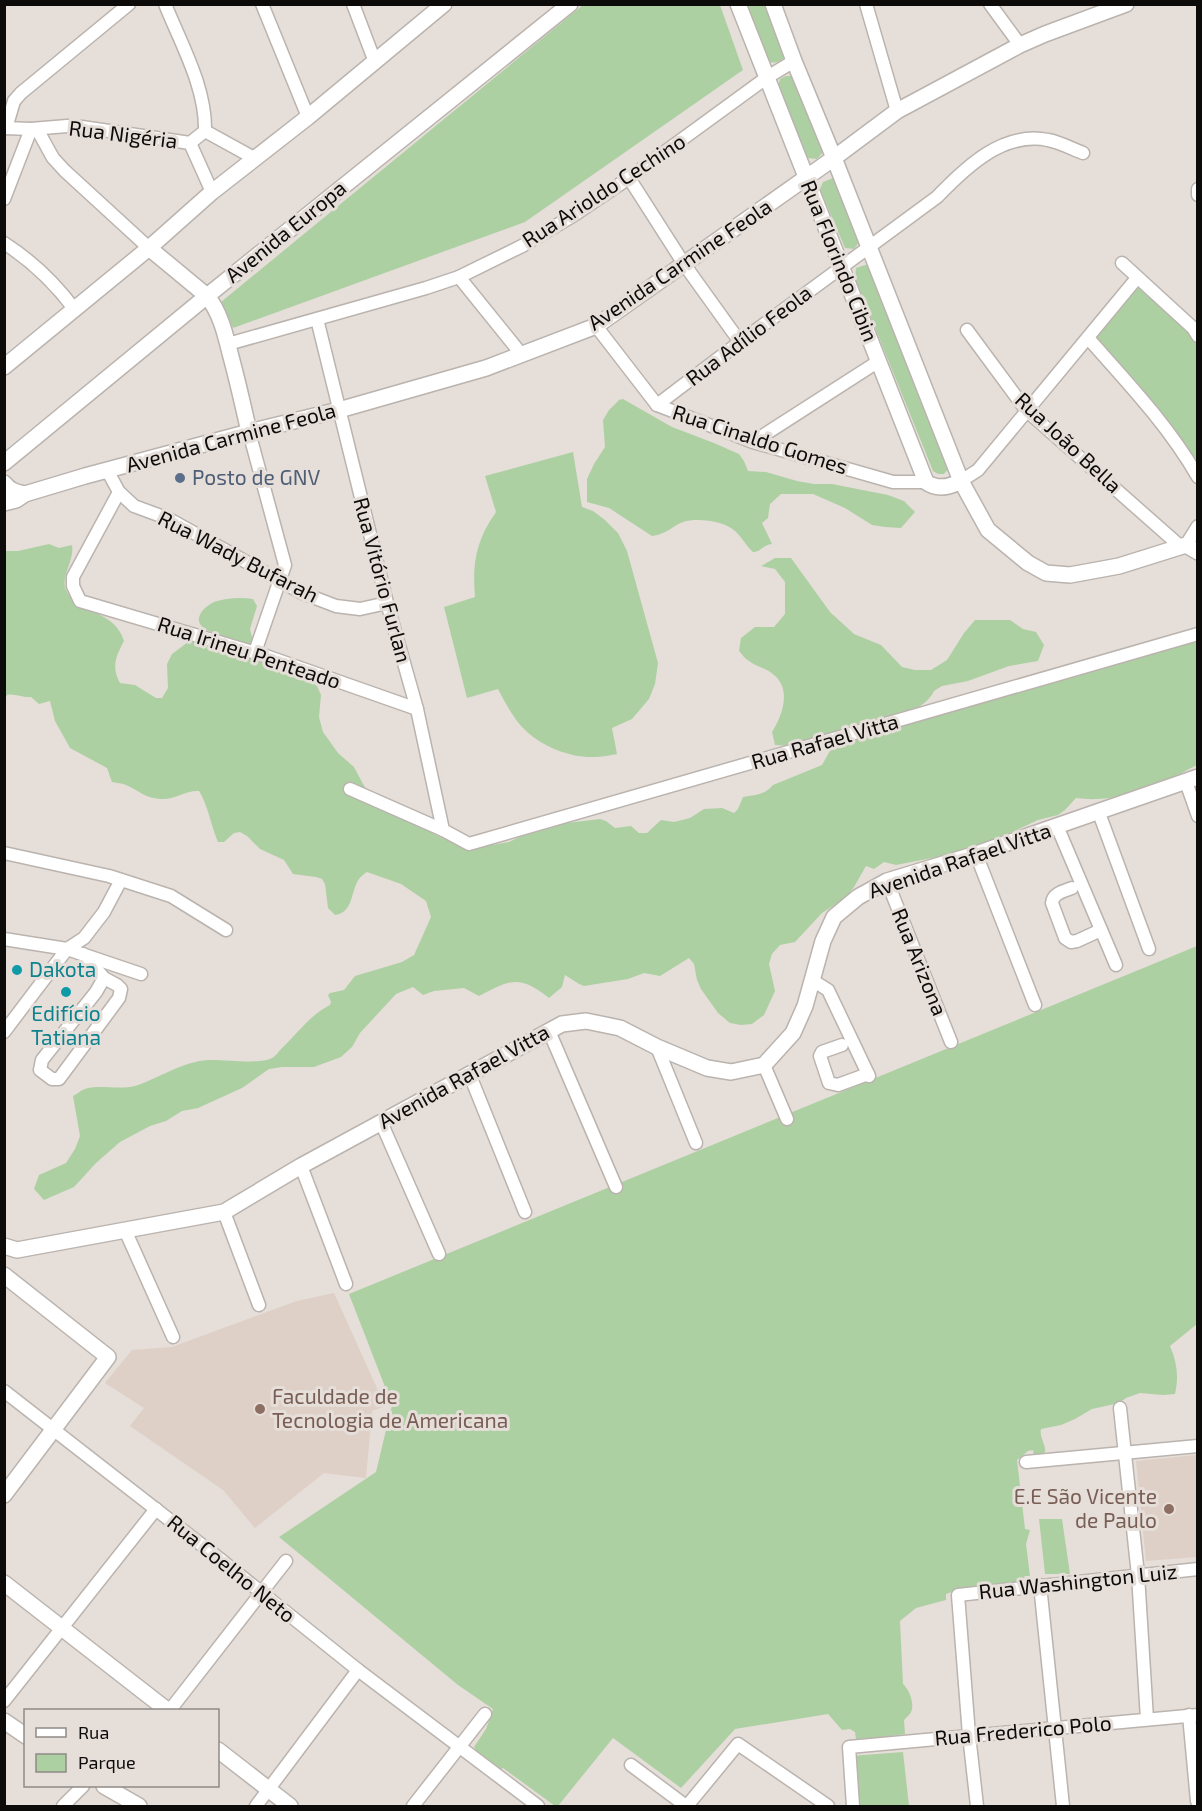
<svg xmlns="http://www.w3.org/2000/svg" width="1202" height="1811" viewBox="0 0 1202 1811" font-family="'Exo 2',sans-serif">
<rect width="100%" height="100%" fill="#e6ded9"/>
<g fill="#ded0c6">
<polygon points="334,1293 385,1406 372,1411 366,1478 324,1473 255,1528 223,1490 130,1426 144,1408 105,1383 132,1350 172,1347 297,1301"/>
<polygon points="1197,1455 1197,1557 1146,1561 1136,1461"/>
</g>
<g fill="#add0a3">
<polygon points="583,5 720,5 743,70 525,222 233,328 221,302"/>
<path d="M744,5H768L785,56C780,63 774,64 767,61Z"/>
<polygon points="786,76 792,76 824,151 817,159 807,158 778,86 780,79"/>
<polygon points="833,178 837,179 860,241 854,249 845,248 820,189 823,182"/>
<polygon points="865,265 869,266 949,468 944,474 938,474 933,471 855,278 856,268"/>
<polygon points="1135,285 1189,332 1197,345 1197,472 1088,338"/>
<path d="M623,399L672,427L714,443L739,454L744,461L748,471L766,472L797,481L814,484H832L888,495L904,501L915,512L901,528L885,527L872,525L845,508L813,494H781L770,504L768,518L762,523L772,544C764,544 761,552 753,552C746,546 742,537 735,531C725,521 700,518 686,521C674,524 668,534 652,536L609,508L587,502V479L594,464L605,447L603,420L609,410L619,400Z"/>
<path d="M573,452L582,507L593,511L605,520L618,533L627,551L658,663L655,684L649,699L632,719L612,728L617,754C610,755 602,757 594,757C571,758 543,747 526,731C514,720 506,704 498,689L467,698L444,607L475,597C472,564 476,540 496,512L485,476Z"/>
<path d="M49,544L59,548L72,545C75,560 60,577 66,590C78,614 115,610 124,641C116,656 111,667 120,683L135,685L156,698H162L168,688L167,664L172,654L188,642L208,641L217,637L216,634C211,632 203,629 200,624C195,615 207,605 214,602C226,598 240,597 253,599L257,606L250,629L254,646L277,664L305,677L317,686L321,695L319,717L323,732L338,753L354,767L363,784L371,796L390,811L442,838L467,844L492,845L509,842L541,826L600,819L606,821L615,828L631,826L639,833H647L661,820L674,822L690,818L704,809L722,808L734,813L738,809L743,797C755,795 765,795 773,785L822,765L831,749L817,740L791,746L775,745L772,732C782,716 792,690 774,675C767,668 756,667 749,661C745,659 742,654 739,651L741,638L755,627H774L785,614V582L775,569L761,566L775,558H791L830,612L854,634L881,645L902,667L915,670H931L947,660L964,633L975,620H1010L1023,629L1036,632L1044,645L1038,661L1009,666L968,681L942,686L934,691C925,712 883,721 865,734L893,728L959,707L1133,657L1158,652L1186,642L1197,641V765C1184,771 1173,779 1160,785C1135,795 1103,802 1076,798L1065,810L1058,815L1038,820L991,842L952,856L937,857L896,865L884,862L874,869L866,866L854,887L845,898L822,913L795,942L780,945L772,954L769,964L775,991L764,1015L752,1024L741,1025L730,1023L718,1013L701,989L697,980L694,964L689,958L660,976L644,973L628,979L584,986L579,984L565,975L562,987L549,998C519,974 510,980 479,996L464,988L434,991L423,995L413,987L396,994L360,1033L352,1047L341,1057L314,1067H282L269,1069L242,1088L198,1108L182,1111L166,1121L150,1126L120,1142L96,1163L74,1187L44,1200L34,1189L39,1175L66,1163L75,1149L80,1136L73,1096C77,1094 81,1090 85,1089C97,1084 119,1090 135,1086C160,1078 181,1062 208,1060C224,1059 260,1065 272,1058C276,1056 279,1051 282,1048C297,1034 311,1014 330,1005L331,1002L328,995L330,993L344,990L355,976L402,962L414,955L431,917L426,901L401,884L367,872C364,874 361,876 359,879C350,892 354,912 335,915L328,908L325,884L322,879L316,877L293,874L284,860L260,849L247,836L240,832L234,833L224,842H218C211,826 208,805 199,791C186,790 175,800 161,799C144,798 140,791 126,785C122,783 116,783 112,782L107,768L70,748L55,721L50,701L39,704L31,697C23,698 14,693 7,695L5,699V551H18Z"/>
<path d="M1197,946V1324L1170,1346C1177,1362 1179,1377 1175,1394L1163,1395L1140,1393L1126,1398L1119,1403L1092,1409L1075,1419L1061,1425L1041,1429C1039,1437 1046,1444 1045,1452L1037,1457L1034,1456L1033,1450L1028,1451L1017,1460L1025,1529L1030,1530L1026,1544L1030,1576H1025L1018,1587L955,1591L946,1594V1600L916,1608L900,1621L903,1684C909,1689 915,1704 911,1712C910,1714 905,1719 904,1720L905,1734L878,1738L856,1739L855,1732L850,1729L842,1730L828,1714L735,1729L681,1788L613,1738L558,1806H555L503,1768L496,1772L479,1757L474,1747L486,1729L493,1709L458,1685L279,1537L376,1472L392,1405L349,1294Z"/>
<polygon points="1039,1519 1062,1519 1070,1574 1045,1574"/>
<polygon points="903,1752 909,1806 855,1806 851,1756"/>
</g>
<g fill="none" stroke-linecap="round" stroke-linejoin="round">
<g stroke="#bab3ae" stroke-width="15">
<g id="minor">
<path d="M165,4C181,44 206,87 205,131"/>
<polyline points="262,4 308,117"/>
<polyline points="353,4 375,62"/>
<polyline points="866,4 897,111"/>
<polyline points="990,4 1020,45"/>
<polyline points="4,128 31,129 67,126 82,127 190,143 205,131"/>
<polyline points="6,128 14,101 21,93 129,4"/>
<polyline points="37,129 53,158 65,171 149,248"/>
<polyline points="205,131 254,158"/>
<polyline points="190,143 212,192"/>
<polyline points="629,178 684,264 740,342"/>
<polyline points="1198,189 1198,195"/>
<polyline points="4,199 31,129"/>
<path d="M4,243C32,261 55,283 75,310"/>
<polyline points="1122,263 1193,328 1198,336"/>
<polyline points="459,277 522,355"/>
<polyline points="317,319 387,603 417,709 443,830 469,844 1198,634"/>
<polyline points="596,326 657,405 753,442 893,482 926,482"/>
<polyline points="967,330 1026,410 1180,546"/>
<path d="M1088,338C1127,382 1168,425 1198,477"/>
<polyline points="228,344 426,288 459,277 522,246 574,215 629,178 766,78 794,61"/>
<path d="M657,405L740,342L937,197C966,167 1003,131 1048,140C1060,142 1072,149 1083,153"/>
<polyline points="249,432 285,565 255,652"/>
<polyline points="753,442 879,361"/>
<polyline points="107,470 119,492 134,506 169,519 302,593 336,606 360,609 387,603"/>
<polyline points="961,481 978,470 1137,278"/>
<polyline points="119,492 73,577 73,586 80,601 266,656 417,709"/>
<polyline points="1186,545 1198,526"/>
<polyline points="1186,782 1198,816"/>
<polyline points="350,789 443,830"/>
<polyline points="1099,813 1149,949"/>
<polyline points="1057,826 1116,965"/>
<polyline points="4,853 109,876 171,896 226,930"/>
<polyline points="976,854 1035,1005"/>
<polyline points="887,881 951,1042"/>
<path d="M1072,888C1064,891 1053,893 1052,903L1065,938L1071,942L1077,941L1101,930"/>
<polyline points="4,939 67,949 141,974"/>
<polyline points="83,954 104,978 117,985 121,989 119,998 59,1079 52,1079 40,1070 42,1060 96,992 104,978"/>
<polyline points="812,980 828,990 869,1076"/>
<polyline points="549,1031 616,1187"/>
<polyline points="4,1032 67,949 84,938 104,912 121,880"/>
<polyline points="842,1045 822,1052 820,1056 829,1083 838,1085 868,1074"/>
<polyline points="657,1047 696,1143"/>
<polyline points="764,1065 787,1119"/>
<polyline points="469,1073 525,1212"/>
<polyline points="381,1122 439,1254"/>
<polyline points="301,1166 346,1284"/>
<polyline points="224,1212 259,1305"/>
<polyline points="125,1230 173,1337"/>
<polyline points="4,1391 221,1560 358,1670 538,1806"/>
<polyline points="1120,1408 1138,1575 1147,1719"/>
<polyline points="1026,1462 1198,1446"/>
<polyline points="1040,1585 1063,1806"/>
<polyline points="4,1701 156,1509"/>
<polyline points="170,1710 286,1561"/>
<polyline points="1189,1715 1197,1801"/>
<polyline points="631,1765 686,1806"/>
<polyline points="63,1806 83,1786"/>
<polyline points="256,1806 358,1670"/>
<polyline points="413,1806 485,1714"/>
<polyline points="687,1806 738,1744 828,1806"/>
<polyline points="853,1806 849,1747 1198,1715"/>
<polyline points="977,1806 969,1735 958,1595 1198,1569"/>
</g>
</g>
<g stroke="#bab3ae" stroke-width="18">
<g id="major">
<path d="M738,4L926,482C937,490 950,487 961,481"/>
<polyline points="773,4 794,61 834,158 961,481 988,530 1028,563 1046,573 1070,575 1119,566 1186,545 1198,552"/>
<path d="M149,248L207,296C220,312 225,333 230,353C237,379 243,405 249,432"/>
<polyline points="4,367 149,248 212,192 308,117 444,4"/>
<polyline points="4,463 207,296 570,4"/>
<path d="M4,483C10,491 16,492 25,494"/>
<polyline points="4,503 16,500 25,494 85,476 249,432 339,410 486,368 596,326 834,158 897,111 1020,45 1045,34 1126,4"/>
<polyline points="4,1246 17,1250 224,1212 301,1166 562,1024 586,1021 620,1028 657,1047 707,1068 731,1072 764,1065 793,1033 805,1006 823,941 834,917 858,897 887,881 976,854 1198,777"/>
<polyline points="4,1275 108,1357 4,1495"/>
<polyline points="4,1583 167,1710"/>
<polyline points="4,1721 26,1736"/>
<polyline points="218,1750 290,1806"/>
<polyline points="104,1786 139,1806"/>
</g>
</g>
<use href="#minor" stroke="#fff" stroke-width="12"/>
<use href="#major" stroke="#fff" stroke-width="15"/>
</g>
<circle fill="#5c6f8a" stroke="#e6ded9" stroke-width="2" cx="180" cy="478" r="6"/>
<g fill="#0f9aa8" stroke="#e6ded9" stroke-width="2">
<circle cx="17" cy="970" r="6"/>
<circle cx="66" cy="992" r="6"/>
</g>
<g fill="#8d6e63" stroke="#e6ded9" stroke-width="2">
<circle cx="260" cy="1409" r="6"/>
<circle cx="1169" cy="1509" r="6"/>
</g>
<g text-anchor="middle" stroke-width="6" stroke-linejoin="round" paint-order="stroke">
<g font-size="21" fill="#0d0b0a" stroke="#e6ded9">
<text transform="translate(123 135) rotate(7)" y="7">Rua Nigéria</text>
<text transform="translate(604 191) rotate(-33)" y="7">Rua Arioldo Cechino</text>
<text transform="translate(286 232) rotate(-39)" y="7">Avenida Europa</text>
<text transform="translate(839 261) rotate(68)" y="7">Rua Florindo Cibin</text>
<text transform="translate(680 265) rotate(-34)" y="7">Avenida Carmine Feola</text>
<text transform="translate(749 336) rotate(-37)" y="7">Rua Adílio Feola</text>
<text transform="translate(231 438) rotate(-15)" y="7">Avenida Carmine Feola</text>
<text transform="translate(760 440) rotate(18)" y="7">Rua Cinaldo Gomes</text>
<text transform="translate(1068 443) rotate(43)" y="7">Rua João Bella</text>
<text transform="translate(238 557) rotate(27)" y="7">Rua Wady Bufarah</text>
<text transform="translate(382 580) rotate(75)" y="7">Rua Vitório Furlan</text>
<text transform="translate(249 653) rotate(18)" y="7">Rua Irineu Penteado</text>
<text transform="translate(825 742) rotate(-16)" y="7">Rua Rafael Vitta</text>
<text transform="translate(960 861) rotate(-19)" y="7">Avenida Rafael Vitta</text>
<text transform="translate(919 962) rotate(68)" y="7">Rua Arizona</text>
<text transform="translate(464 1077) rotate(-29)" y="7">Avenida Rafael Vitta</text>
<text transform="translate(231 1569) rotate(39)" y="7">Rua Coelho Neto</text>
<text transform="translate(1078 1582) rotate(-6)" y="7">Rua Washington Luiz</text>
<text transform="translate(1023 1731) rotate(-5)" y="7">Rua Frederico Polo</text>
</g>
<g font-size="21" fill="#4e5e75" stroke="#e6ded9" text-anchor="start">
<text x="192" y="485">Posto de GNV</text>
</g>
<g font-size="21" fill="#0d838f" stroke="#e6ded9" text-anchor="start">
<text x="29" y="977">Dakota</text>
<text x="66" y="1021" text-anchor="middle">Edifício<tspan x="66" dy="24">Tatiana</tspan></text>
</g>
<g font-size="21" fill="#785e54" stroke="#e6ded9" text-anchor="start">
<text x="272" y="1404">Faculdade de<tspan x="272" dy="24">Tecnologia de Americana</tspan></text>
<text x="1157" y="1504" text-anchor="end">E.E São Vicente<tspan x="1157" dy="24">de Paulo</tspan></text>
</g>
</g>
<rect width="1202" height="1811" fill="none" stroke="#0d0b0a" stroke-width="12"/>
<rect x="24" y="1709" width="195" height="78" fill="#e6ded9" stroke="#8f8a86" stroke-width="1.5"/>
<rect x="36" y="1728" width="30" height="9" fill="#ffffff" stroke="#8f8a86" stroke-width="1.5"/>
<text x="78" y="1739" font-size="18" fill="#0d0b0a">Rua</text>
<rect x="36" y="1754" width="30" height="18" fill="#add0a3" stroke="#8f8a86" stroke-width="1.5"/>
<text x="78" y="1769" font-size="18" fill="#0d0b0a">Parque</text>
</svg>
